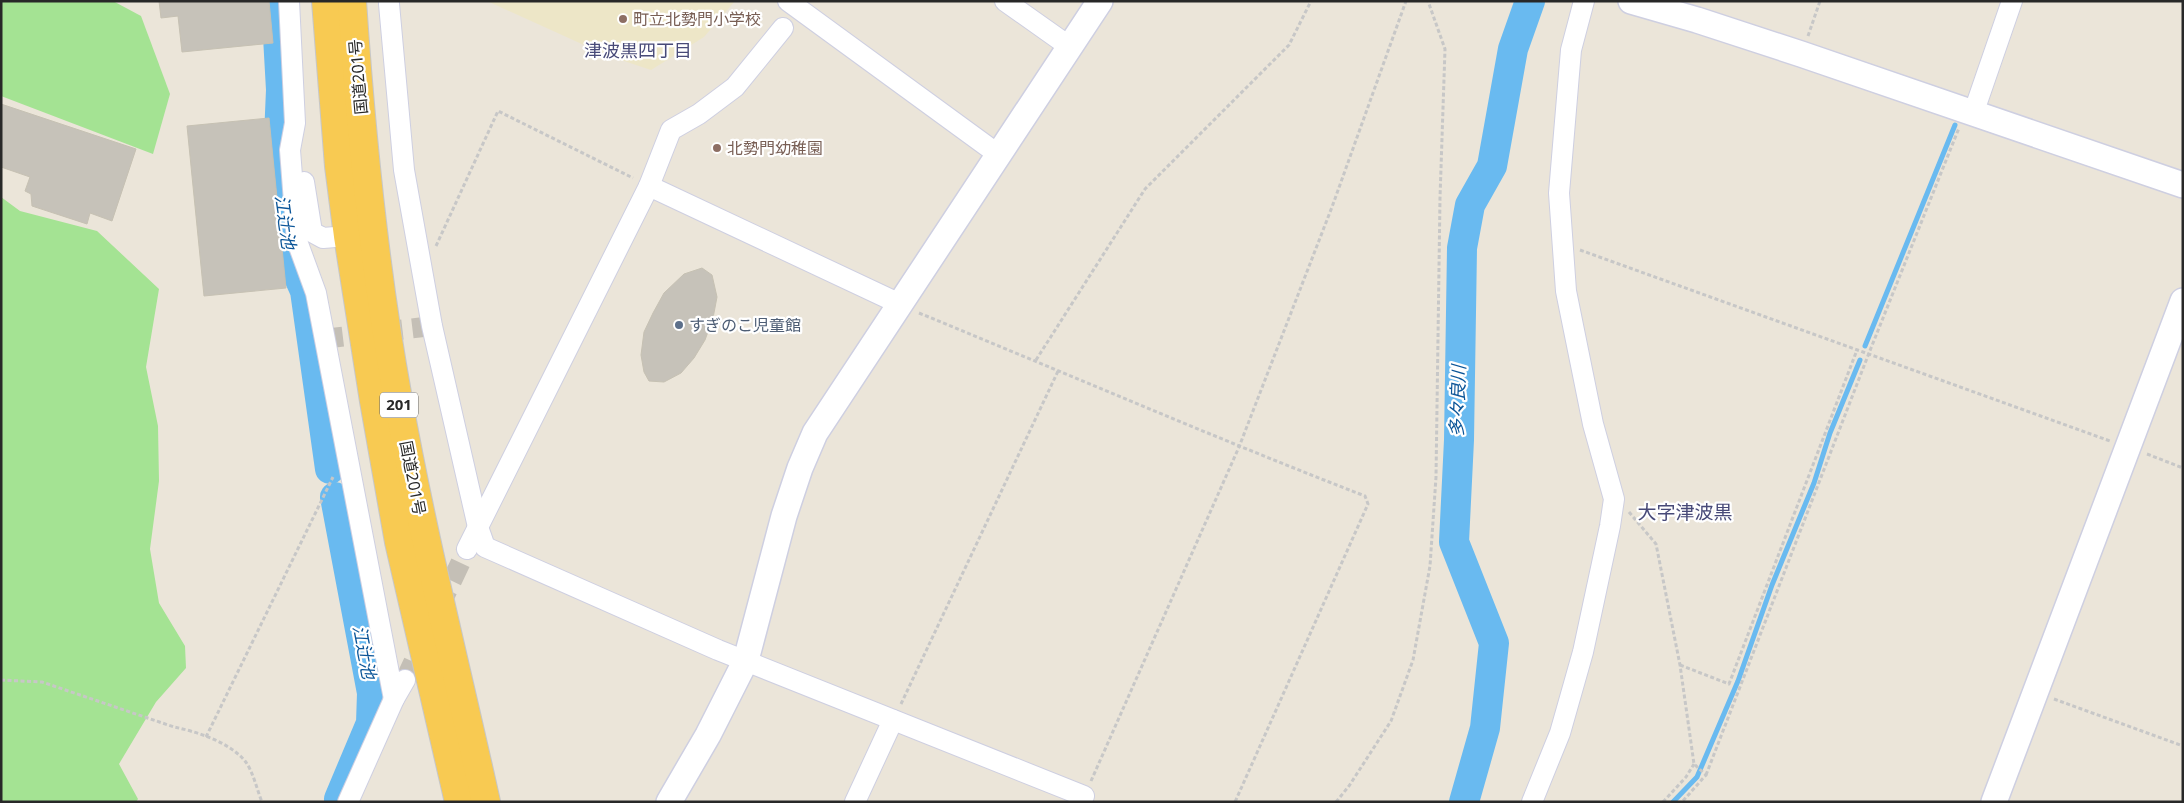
<svg xmlns="http://www.w3.org/2000/svg" width="2184" height="803" viewBox="0 0 2184 803" font-family="'Noto Sans','Noto Sans JP',sans-serif">
<rect width="100%" height="100%" fill="#ebe5d9"/>
<polygon fill="#ede6c7" points="487,1 735,1 704,37 651,70 606,55"/>
<g fill="#a4e393">
<polygon points="1,1 113,1 141,16 170,94 153,154 1,96"/>
<polygon points="1,197 20,211 97,231 159,289 146,367 158,426 159,481 150,549 159,603 185,646 186,668 156,702 119,764 138,799 136,802 1,802"/>
</g>
<g fill="none" stroke-linecap="round" stroke-linejoin="round">
<g stroke="#69baf0" stroke-width="5">
<polyline points="1865,346 1955,125"/>
<polyline points="1673,802 1697,777 1738,681 1772,585 1814,483 1830,433 1860,360"/>
</g>
<g stroke="#69baf0" stroke-width="30">
<polyline points="276,1 281,90 278,160 284,244 305,291 330,469"/>
<polyline points="335,497 372,693 371,723 339,799"/>
<polyline points="1464,802 1485,728 1494,643 1454,542 1459,440 1462,248 1470,205 1492,166 1513,49 1530,1"/>
</g>
</g>
<g fill="#c6c2b9" stroke="#c6c1b3">
<polygon points="159,1 269,1 273,43 182,52 178,16 161,18"/>
<polygon points="1,104 136,149 112,221 90,213 87,224 32,206 31,194 25,191 30,177 1,167"/>
<polygon points="269,118 286,288 204,296 187,126"/>
<polygon points="702,268 712,275 717,297 713,318 705,340 694,358 681,373 664,382 649,381 644,372 641,355 644,332 653,313 664,293 684,274"/>
</g>
<g fill="none" stroke-linecap="round" stroke-linejoin="round">
<g stroke="#c4bfb6" stroke-width="20" stroke-dasharray="20 10" stroke-linecap="butt">
<polyline points="323,339 432,326"/>
<polyline points="439,608 467,549"/>
<polyline points="405,680 424,639"/>
</g>
<g stroke="#cecfe1" stroke-width="22">
<g id="minor">
<polyline points="289,1 295,123 290,150 297,241 316,293 394,699"/>
<polyline points="788,1 999,155"/>
<polyline points="1005,1 1070,47"/>
<polyline points="389,4 404,170 432,326 478,527 485,547 718,650 1084,796"/>
<polyline points="1973,114 2012,1"/>
<polyline points="304,182 312,232 323,238 348,236"/>
<polyline points="649,186 671,130 699,114 735,87 783,28"/>
<polyline points="467,549 649,186 900,304"/>
<polyline points="348,802 394,699 405,680"/>
<polyline points="855,802 893,720"/>
<polyline points="1532,802 1560,733 1583,652 1610,526 1614,499 1593,424 1566,291 1559,193 1571,50 1584,1"/>
</g>
</g>
<g stroke="#cecfe1" stroke-width="28">
<g id="tertiary">
<polyline points="1631,1 1697,20 1801,54 2183,185"/>
<polyline points="669,802 708,735 746,660 784,516 800,468 815,433 1100,1"/>
<polyline points="1994,802 2183,301"/>
</g>
</g>
<g stroke="#c7c7c7" stroke-width="30">
<g id="trunk">
<polyline points="326,1 339,166 348,236 374,401 399,542 459,802"/>
<path d="M352,1C361,134 374,268 398,399C422,534 456,667 486,802"/>
</g>
</g>
<g stroke="#c7c7c7" stroke-width="3" stroke-dasharray="4 2.5" stroke-linecap="butt">
<polyline points="1808,36 1820,1"/>
<polyline points="436,246 498,111 633,178"/>
<polyline points="1580,250 2110,441"/>
<path d="M919,313C1068,374 1215,438 1365,496L1368,504L1235,802"/>
<polyline points="1036,360 1145,189 1289,45 1311,1"/>
<polyline points="2147,454 2183,468"/>
<polyline points="1629,512 1656,544 1680,665 1694,764 1706,775 1682,802"/>
<polyline points="1680,665 1729,684 1857,350"/>
<path d="M1,680L42,682L174,727C198,732 229,742 245,761C253,771 257,790 262,802"/>
<polyline points="2054,699 2183,746"/>
<polyline points="901,704 1059,369"/>
<polyline points="206,737 333,477"/>
<polyline points="1706,775 1869,353 1959,128"/>
<polyline points="1091,781 1239,447 1332,207 1406,1"/>
<polyline points="1336,802 1349,786 1391,721 1413,660 1430,566 1436,477 1440,198 1445,49 1428,1"/>
<polyline points="1663,802 1686,777 1694,764"/>
</g>
<use href="#minor" stroke="#fff" stroke-width="20"/>
<use href="#tertiary" stroke="#fff" stroke-width="25"/>
<use href="#trunk" stroke="#f8ca52" stroke-width="28"/>
</g>
<g fill="#8d6e63" stroke="#fff" stroke-width="2">
<circle cx="623" cy="19" r="5"/>
<circle cx="717" cy="148" r="5"/>
</g>
<circle fill="#5c6f8a" stroke="#fff" stroke-width="2" cx="679" cy="325" r="5"/>
<g text-anchor="middle" stroke-width="4.5" stroke-linejoin="round" paint-order="stroke">
<rect fill="#fff" stroke="#686868" stroke-width="1" x="380" y="392.5" width="38" height="25" rx="4"/>
<g font-size="15" font-weight="bold" fill="#282828">
<text x="399" y="410">201</text>
</g>
<g font-size="16" fill="#785e54" stroke="#fff" text-anchor="start">
<text x="633" y="25">町立北勢門小学校</text>
<text x="727" y="154">北勢門幼稚園</text>
</g>
<g font-size="16" fill="#282828" stroke="#fff">
<text transform="translate(358 77) rotate(-95)" y="6">国道201号</text>
<text transform="translate(413 478) rotate(79)" y="6">国道201号</text>
</g>
<g font-size="16" fill="#4e5e75" stroke="#fff" text-anchor="start">
<text x="689" y="331">すぎのこ児童館</text>
</g>
<g font-size="18" fill="#484a78" stroke="#fff">
<text x="638" y="57">津波黒四丁目</text>
</g>
<g font-size="18" font-style="italic" fill="#0b5598" stroke="#fff">
<text transform="translate(285 222) rotate(82)" y="6">江辻池</text>
<text transform="translate(1458 401) rotate(-88)" y="6">多々良川</text>
<text transform="translate(364 652) rotate(79)" y="6">江辻池</text>
</g>
<g font-size="19" fill="#484a78" stroke="#fff">
<text x="1685" y="519">大字津波黒</text>
</g>
</g>
<rect width="2184" height="803" fill="none" stroke="#282828" stroke-width="5"/>
</svg>
